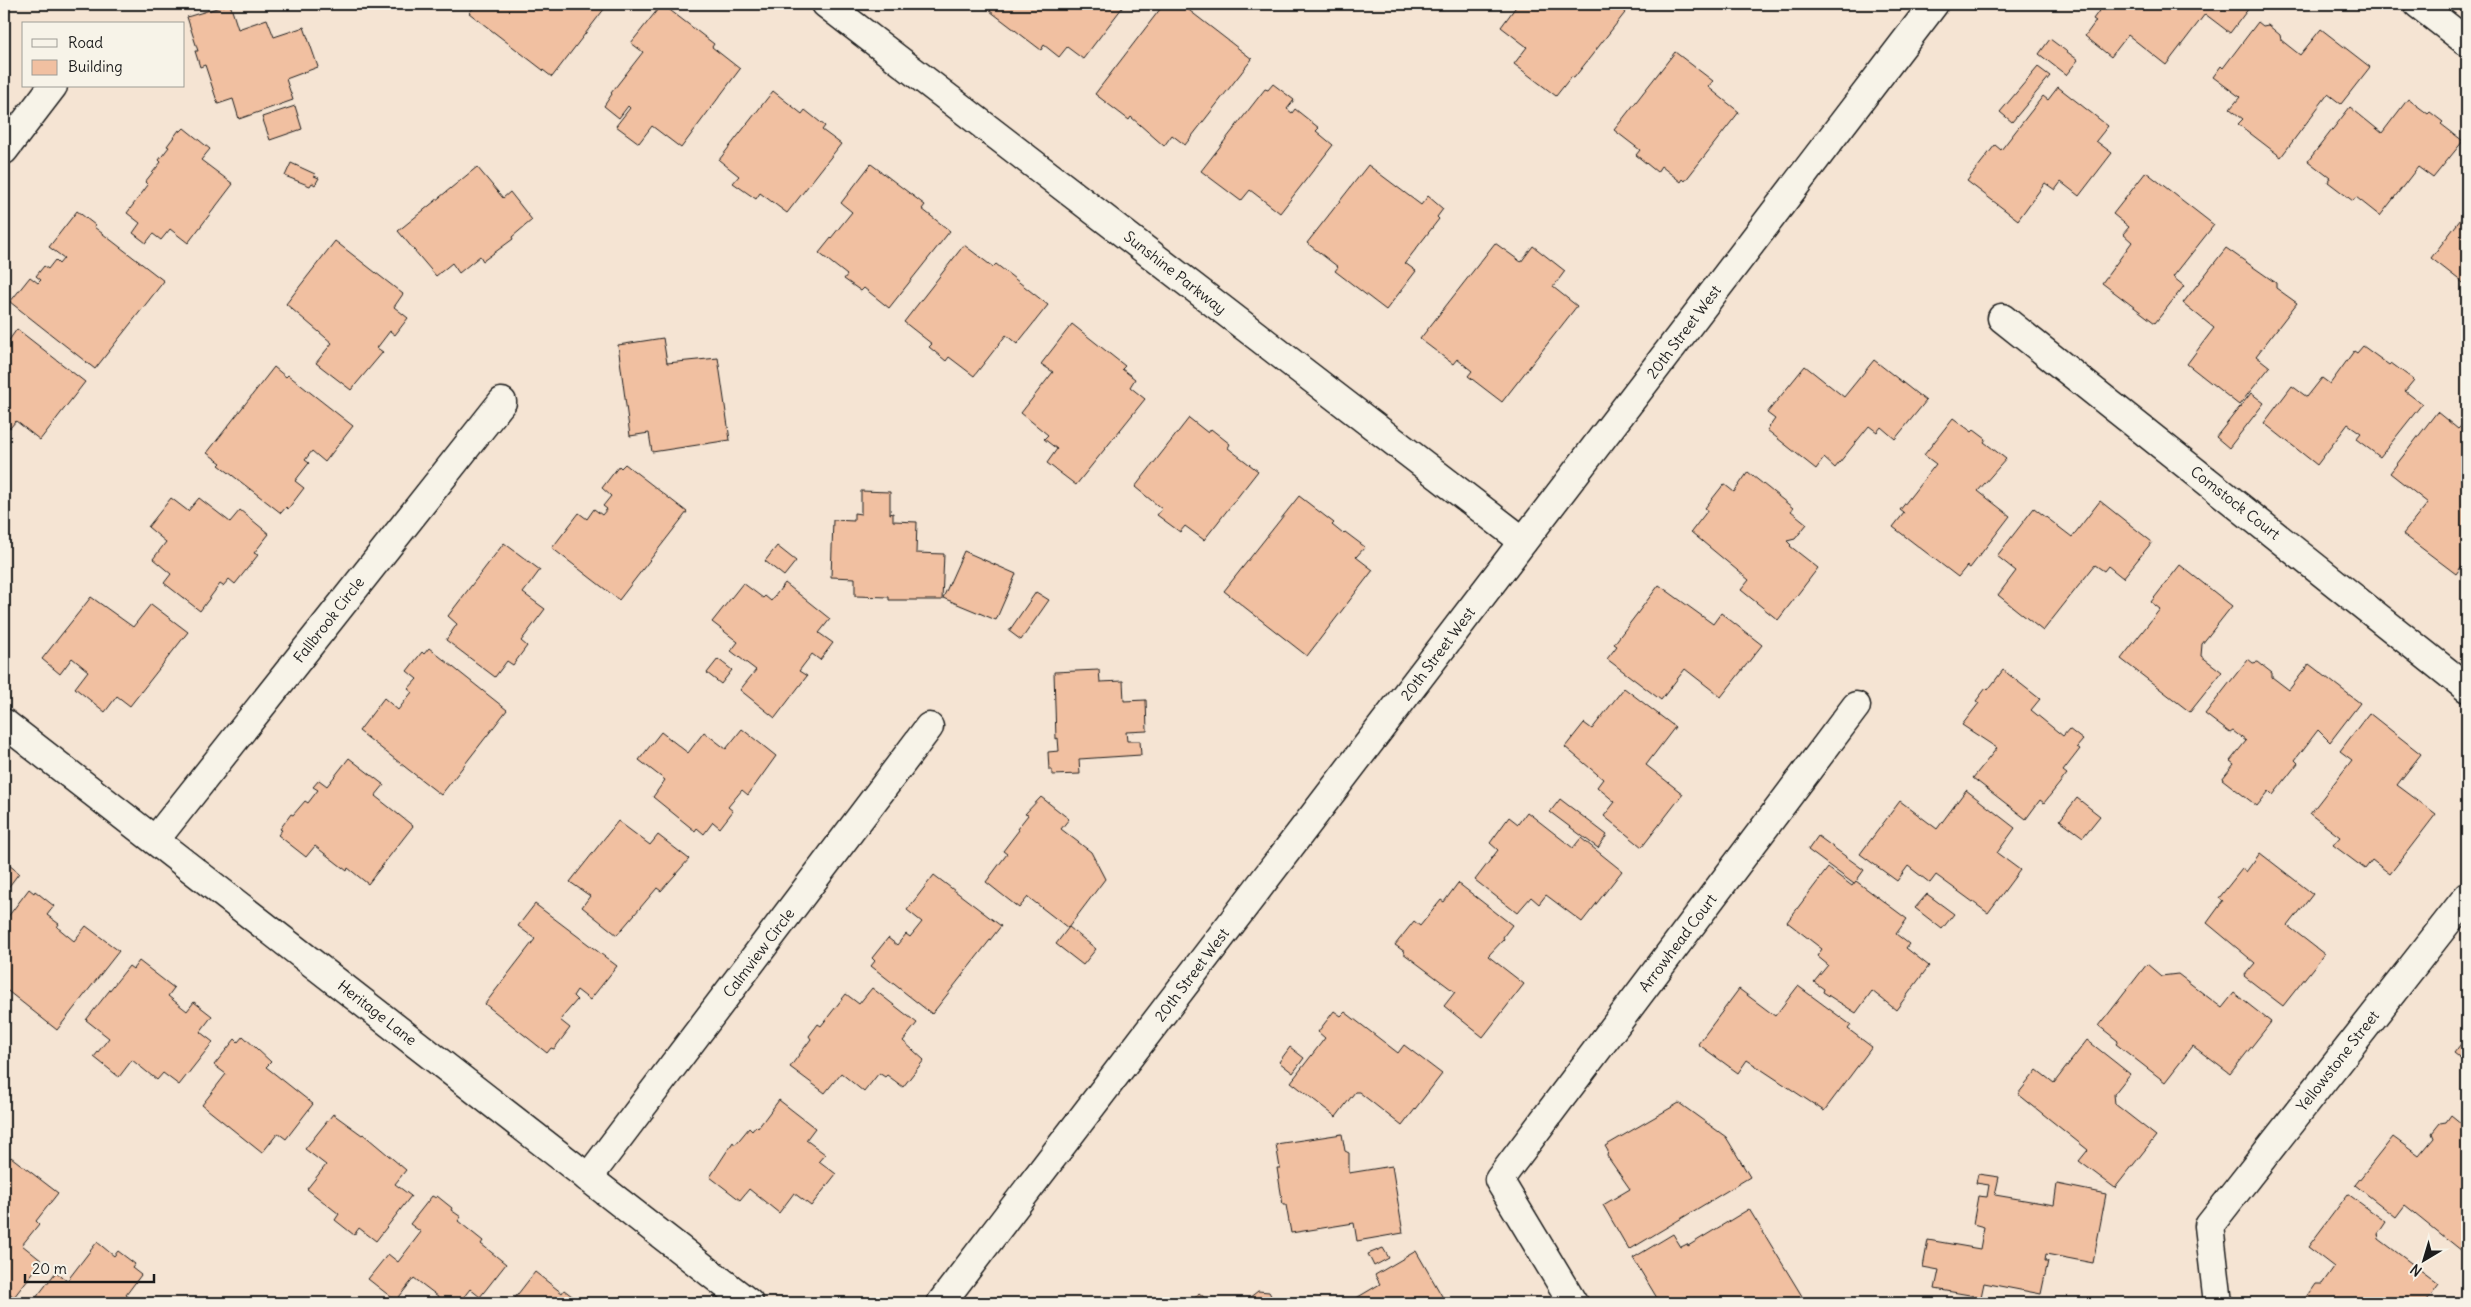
<svg xmlns="http://www.w3.org/2000/svg" width="2471" height="1307" viewBox="0 0 2471 1307" font-family="Delius,sans-serif">
<rect width="100%" height="100%" fill="#f5e4d3"/>
<filter id="ink" filterUnits="userSpaceOnUse"><feTurbulence type="fractalNoise" baseFrequency=".02" numOctaves="2"/><feDisplacementMap in="SourceGraphic" scale="10" xChannelSelector="R" yChannelSelector="G"/><feConvolveMatrix kernelMatrix="1 2 1 2 8 2 1 2 1" color-interpolation-filters="sRGB"/></filter>
<g filter="url(#ink)">
<g fill="#f1c0a1" stroke="#1c1c1c">
<polygon points="230,4 238,29 267,19 274,37 304,27 318,67 286,79 293,100 239,119 233,99 218,104 205,65 200,67 195,51 198,51 187,17"/>
<polygon points="477,4 608,4 552,77 469,13"/>
<polygon points="662,4 714,44 712,47 740,69 681,148 652,126 639,143 616,126 630,108 628,106 619,118 604,106 612,94 611,93 643,52 631,43"/>
<polygon points="995,4 1125,4 1083,59 1067,47 1059,57 1044,45 1041,50 990,11"/>
<polygon points="1164,4 1181,4 1252,59 1185,145 1172,135 1164,146 1131,117 1129,120 1095,94"/>
<polygon points="1518,4 1622,4 1628,9 1574,78 1571,77 1556,96 1514,64 1527,47 1501,27"/>
<polygon points="2104,4 2252,4 2230,33 2205,14 2166,65 2128,35 2111,57 2085,36 2096,21 2093,19"/>
<polygon points="2258,22 2263,26 2268,25 2280,35 2281,40 2300,55 2321,29 2370,67 2341,104 2328,94 2281,157 2238,124 2243,119 2230,109 2240,97 2213,77 2221,66 2223,68"/>
<polygon points="2050,39 2078,60 2066,75 2039,54"/>
<polygon points="1675,52 1713,81 1708,87 1739,112 1685,181 1683,179 1681,182 1661,166 1657,172 1636,155 1640,150 1614,130"/>
<polygon points="2038,67 2050,76 2012,122 2000,112"/>
<polygon points="1273,84 1294,100 1287,109 1292,113 1295,109 1319,128 1316,131 1333,145 1280,213 1250,190 1241,201 1201,171 1265,89 1268,90"/>
<polygon points="2058,87 2108,126 2096,141 2112,153 2079,196 2061,182 2055,190 2045,183 2018,220 1967,181 1995,145 2001,150 2043,96 2048,100"/>
<polygon points="773,91 802,114 805,110 825,126 822,130 841,144 787,213 760,193 756,199 733,183 739,176 719,160"/>
<polygon points="2408,99 2428,114 2430,112 2443,122 2441,124 2463,141 2433,178 2418,167 2380,216 2356,197 2353,201 2328,182 2330,178 2308,161 2350,107 2382,133"/>
<polygon points="295,106 302,129 270,140 262,117"/>
<polygon points="184,128 210,149 201,160 233,184 188,243 170,229 161,240 153,234 146,243 133,233 140,223 127,213 148,185 145,182 161,162 159,160 169,147 167,146 179,130 180,132"/>
<polygon points="291,163 315,174 314,176 319,178 315,185 312,183 310,186 285,176"/>
<polygon points="871,164 925,205 922,209 950,231 889,308 864,288 861,291 844,279 847,275 819,253 852,212 841,203"/>
<polygon points="1368,165 1421,205 1428,196 1443,209 1437,217 1439,219 1405,263 1416,271 1386,310 1335,271 1338,267 1307,243"/>
<polygon points="477,167 503,198 510,192 532,220 512,237 513,239 483,261 480,256 459,273 452,263 436,276 398,231"/>
<polygon points="2146,172 2214,225 2173,277 2184,286 2155,323 2102,283 2132,242 2123,234 2129,227 2113,214"/>
<polygon points="77,211 95,225 94,227 164,281 95,369 10,302 30,277 38,283 41,280 36,276 44,266 48,269 55,260 59,264 64,258 49,247"/>
<polygon points="2467,211 2467,286 2431,258"/>
<polygon points="335,241 403,294 394,307 408,318 395,335 390,331 377,348 383,352 351,390 316,363 332,343 286,304"/>
<polygon points="1495,243 1521,262 1533,246 1565,271 1553,287 1577,306 1502,402 1468,376 1472,371 1457,359 1453,364 1420,339"/>
<polygon points="964,245 993,267 996,264 1048,305 1017,344 1006,335 974,376 949,357 946,361 929,347 932,344 904,322"/>
<polygon points="2226,248 2276,283 2276,288 2297,303 2256,356 2270,367 2239,405 2187,364 2214,328 2183,303"/>
<polygon points="1072,324 1125,366 1122,369 1135,379 1130,387 1145,399 1076,485 1047,463 1057,449 1044,439 1048,435 1021,413 1053,372 1041,364"/>
<polygon points="17,329 85,382 40,440 16,421 10,428 4,423 4,341 7,343"/>
<polygon points="663,338 667,363 718,358 730,440 652,452 649,433 630,436 618,345"/>
<polygon points="2363,346 2389,365 2391,363 2414,380 2405,391 2422,404 2380,457 2356,439 2361,433 2348,424 2317,465 2264,423 2292,386 2307,397 2322,378 2330,384 2354,351 2357,353"/>
<polygon points="1874,360 1926,401 1895,439 1881,427 1877,432 1869,426 1835,468 1824,458 1816,469 1767,430 1775,419 1767,413 1805,366 1844,397"/>
<polygon points="274,367 286,377 288,375 353,426 325,462 312,451 305,460 309,463 295,481 304,488 288,509 286,507 281,513 219,465 221,463 207,453"/>
<polygon points="2251,393 2264,403 2229,448 2216,437"/>
<polygon points="2437,412 2458,429 2462,425 2467,430 2467,559 2456,574 2403,534 2428,503 2390,473"/>
<polygon points="1189,418 1208,433 1211,429 1230,444 1228,448 1258,471 1204,540 1185,526 1180,532 1157,515 1162,509 1135,487"/>
<polygon points="1953,418 1972,432 1974,430 1986,439 1984,442 2006,459 1978,491 2010,516 1970,568 1967,566 1958,577 1893,527 1904,513 1900,510 1936,464 1924,455"/>
<polygon points="625,464 687,512 619,600 552,548 579,513 587,519 594,509 602,515 607,509 603,506 611,496 602,488 619,466 621,468"/>
<polygon points="1748,472 1793,508 1791,511 1807,524 1795,539 1787,541 1791,545 1790,546 1818,568 1778,620 1741,590 1749,580 1691,532 1708,510 1705,508 1724,484 1734,492"/>
<polygon points="861,491 890,492 890,514 893,513 893,521 917,522 916,553 944,554 942,600 889,600 889,597 855,596 855,578 831,577 833,520 854,521 854,513 861,514"/>
<polygon points="1299,496 1334,523 1332,525 1343,534 1345,532 1365,547 1356,557 1373,570 1307,656 1224,591"/>
<polygon points="171,498 188,511 199,498 230,522 240,510 269,534 254,553 258,555 235,584 229,579 223,586 220,584 200,611 164,583 171,574 153,559 166,542 148,527"/>
<polygon points="2100,501 2152,542 2123,578 2108,566 2104,571 2095,565 2043,631 1998,595 2016,571 1997,556 2034,508 2072,537"/>
<polygon points="504,543 540,570 523,593 545,609 521,641 527,646 513,665 507,661 495,677 446,640 457,624 448,616"/>
<polygon points="777,546 796,561 784,576 765,561"/>
<polygon points="964,551 1016,574 996,620 943,598"/>
<polygon points="2180,565 2232,606 2202,644 2201,656 2222,672 2190,712 2121,659 2160,609 2151,602"/>
<polygon points="743,583 763,598 765,596 771,601 785,583 830,619 819,633 833,643 820,660 812,654 799,671 807,676 775,718 740,690 756,670 731,651 738,642 712,622"/>
<polygon points="1659,585 1713,624 1721,613 1762,645 1721,697 1685,669 1661,700 1607,659 1617,646 1614,644"/>
<polygon points="1036,592 1049,600 1021,640 1009,631"/>
<polygon points="91,597 133,627 151,604 188,632 130,706 117,696 105,712 75,688 88,671 72,658 60,674 42,659"/>
<polygon points="429,648 507,710 441,795 359,731 384,698 398,710 412,692 408,689 417,679 407,671 422,652 424,654"/>
<polygon points="718,659 732,670 721,684 707,673"/>
<polygon points="2248,659 2253,663 2258,662 2272,673 2272,677 2289,690 2309,664 2360,703 2330,742 2318,730 2295,760 2298,763 2273,795 2269,791 2257,806 2222,779 2234,764 2230,761 2246,741 2233,731 2230,733 2205,714"/>
<polygon points="1099,670 1100,682 1123,681 1124,701 1146,700 1147,731 1126,732 1127,741 1140,741 1141,755 1079,759 1080,774 1052,775 1052,770 1049,770 1048,752 1059,751 1058,738 1056,739 1054,672"/>
<polygon points="2003,670 2040,699 2031,710 2063,736 2069,729 2083,740 2077,747 2080,749 2063,771 2067,774 2044,803 2040,800 2026,819 1973,778 1997,748 1962,725 1979,703 1976,701 1986,688 1988,690"/>
<polygon points="1624,688 1675,727 1646,765 1683,794 1642,847 1604,816 1615,802 1597,787 1603,779 1565,747 1584,723 1592,729"/>
<polygon points="2369,713 2421,754 2397,785 2436,814 2390,874 2372,860 2365,869 2333,845 2340,837 2310,814 2352,760 2340,751"/>
<polygon points="742,729 776,756 748,795 742,790 728,807 733,811 720,828 713,822 704,834 697,828 695,831 653,797 665,780 639,760 661,732 688,753 704,732 726,749"/>
<polygon points="349,758 384,785 375,796 413,826 368,884 348,868 347,871 315,846 306,857 278,835 282,830 280,829 291,814 293,815 305,801 308,803 318,790 313,787 319,780 327,786"/>
<polygon points="1966,790 2015,828 1997,853 2020,870 1988,913 1936,875 1930,883 1908,866 1897,881 1860,854 1900,801 1937,829"/>
<polygon points="1041,797 1069,819 1061,829 1091,852 1105,879 1068,928 1028,897 1019,908 986,882 1007,854 1003,851 1019,830 1017,829 1028,815 1025,814"/>
<polygon points="2077,798 2100,816 2083,837 2060,820"/>
<polygon points="1560,799 1607,835 1598,848 1550,812"/>
<polygon points="1527,812 1573,848 1581,838 1622,871 1582,922 1546,895 1539,904 1531,897 1517,913 1475,880 1498,850 1490,843 1509,817 1518,824"/>
<polygon points="618,821 650,845 658,835 689,859 661,891 657,888 617,935 582,907 590,896 570,882"/>
<polygon points="1818,836 1864,870 1854,884 1808,850"/>
<polygon points="2260,853 2313,894 2288,926 2324,954 2283,1006 2244,976 2255,963 2207,923 2223,901 2219,898 2242,869 2246,872"/>
<polygon points="4,861 19,873 4,893"/>
<polygon points="1828,868 1852,886 1856,881 1907,919 1896,934 1909,944 1906,948 1929,966 1896,1010 1872,991 1856,1013 1823,992 1824,989 1814,982 1828,965 1817,956 1822,949 1787,922"/>
<polygon points="934,875 1001,926 932,1014 871,966 875,961 872,958 888,938 897,945 906,934 910,937 922,922 907,910"/>
<polygon points="1458,883 1512,925 1503,937 1504,939 1488,956 1524,984 1483,1037 1444,1006 1455,992 1403,953 1405,952 1395,945 1414,921 1420,926 1441,900 1444,902"/>
<polygon points="29,889 34,893 35,891 54,906 47,915 59,924 57,927 74,941 86,926 119,951 57,1030 4,988 4,922"/>
<polygon points="1927,894 1954,914 1942,929 1915,908"/>
<polygon points="535,904 617,966 590,1000 577,990 573,996 577,1000 560,1020 570,1028 554,1049 551,1048 547,1053 485,1004 535,939 518,926"/>
<polygon points="1069,927 1096,949 1083,965 1056,944"/>
<polygon points="139,961 174,988 168,996 187,1011 194,1002 212,1016 200,1032 213,1042 179,1085 163,1073 157,1080 132,1060 119,1077 94,1057 109,1038 86,1020 129,966 133,969"/>
<polygon points="2147,964 2161,976 2178,974 2222,1008 2234,993 2271,1022 2230,1074 2193,1046 2165,1082 2116,1044 2118,1041 2099,1026"/>
<polygon points="1798,986 1851,1025 1848,1029 1872,1047 1824,1111 1747,1060 1738,1073 1698,1044 1739,989 1775,1016"/>
<polygon points="872,988 917,1023 903,1041 924,1060 903,1087 887,1075 885,1077 879,1073 864,1092 841,1073 825,1093 790,1067 811,1039 809,1036 818,1024 821,1026 846,994 859,1004"/>
<polygon points="1334,1011 1341,1016 1345,1012 1398,1053 1404,1045 1442,1074 1402,1126 1359,1092 1355,1092 1336,1117 1291,1082 1325,1038 1318,1032"/>
<polygon points="243,1036 271,1062 266,1067 313,1104 286,1139 278,1133 262,1153 202,1105 226,1074 214,1065 235,1039 238,1042"/>
<polygon points="2467,1036 2467,1063 2454,1053"/>
<polygon points="2087,1040 2130,1074 2114,1094 2115,1104 2156,1136 2115,1188 2079,1161 2088,1150 2018,1094 2037,1070 2054,1083"/>
<polygon points="1290,1047 1304,1058 1293,1073 1279,1062"/>
<polygon points="779,1100 815,1128 806,1140 825,1154 819,1161 836,1174 811,1206 794,1193 779,1213 749,1189 740,1200 710,1177 733,1142 735,1145 749,1128 752,1131 756,1126 758,1128"/>
<polygon points="1679,1103 1726,1137 1750,1177 1629,1250 1603,1205 1630,1189 1607,1156 1608,1151 1605,1146"/>
<polygon points="333,1114 362,1135 363,1134 406,1170 395,1184 411,1196 376,1241 359,1228 354,1235 335,1220 339,1214 307,1189 326,1165 305,1149"/>
<polygon points="2451,1115 2467,1128 2467,1245 2462,1251 2405,1205 2396,1217 2355,1185 2393,1137 2419,1156 2434,1138 2432,1133 2440,1123 2446,1122"/>
<polygon points="1342,1134 1345,1151 1349,1153 1349,1173 1392,1166 1403,1233 1357,1241 1354,1223 1291,1233 1286,1205 1283,1205 1277,1168 1280,1168 1276,1144"/>
<polygon points="11,1157 58,1193 36,1221 39,1224 22,1245 42,1261 14,1297 4,1289 4,1161 7,1163"/>
<polygon points="1978,1174 1999,1177 1995,1195 2054,1205 2057,1184 2106,1194 2093,1263 2046,1254 2045,1261 2048,1261 2041,1294 1984,1283 1981,1297 1935,1289 1939,1270 1923,1267 1928,1240 1980,1249 1984,1227 1973,1224 1978,1196 1987,1197 1989,1185 1976,1183"/>
<polygon points="2348,1194 2386,1222 2378,1234 2379,1239 2439,1284 2425,1303 2308,1303 2307,1297 2316,1284 2322,1284 2334,1267 2308,1247"/>
<polygon points="432,1196 436,1198 437,1196 452,1208 451,1210 461,1217 458,1221 483,1241 481,1244 506,1264 480,1297 470,1289 459,1303 447,1303 414,1278 396,1301 368,1279 388,1254 398,1262 421,1232 410,1224"/>
<polygon points="1749,1209 1802,1296 1790,1303 1698,1303 1695,1298 1686,1303 1660,1303 1633,1258 1673,1234 1681,1247 1687,1244 1688,1246"/>
<polygon points="97,1242 114,1256 118,1251 135,1264 132,1268 141,1275 126,1295 136,1303 32,1303 56,1272 67,1281"/>
<polygon points="1383,1248 1389,1258 1374,1266 1368,1254"/>
<polygon points="1416,1251 1446,1303 1348,1303 1380,1284 1375,1275"/>
<polygon points="535,1272 562,1293 564,1290 576,1299 573,1303 511,1303"/>
<polygon points="1258,1291 1269,1292 1275,1303 1249,1303 1249,1298"/>
<polygon points="1199,1293 1211,1303 1191,1303"/>
</g>
<g fill="none" stroke-linecap="round" stroke-linejoin="round">
<g stroke="#1c1c1c" stroke-width="31">
<g id="minor">
<polyline points="826,4 1523,541"/>
<polyline points="2418,4 2467,42"/>
<polyline points="4,150 53,86"/>
<polyline points="2002,318 2467,688"/>
<polyline points="4,723 749,1303"/>
<polyline points="156,839 502,402"/>
<polyline points="588,1178 929,727"/>
<polyline points="941,1303 1934,4"/>
<polyline points="1573,1303 1499,1180 1856,706"/>
<polyline points="2218,1303 2209,1226 2467,897"/>
</g>
</g>
<use href="#minor" stroke="#f7f3e8" stroke-width="28"/>
</g>
</g>
<g text-anchor="middle" stroke-width="4" stroke-linejoin="round" paint-order="stroke">
<g font-size="15" fill="#1c1c1c" stroke="#f7f3e8">
<text transform="translate(1175 273) rotate(38)" y="5">Sunshine Parkway</text>
<text transform="translate(1684 332) rotate(-53)" y="5">20th Street West</text>
<text transform="translate(2235 503) rotate(38)" y="5">Comstock Court</text>
<text transform="translate(329 620) rotate(-52)" y="5">Fallbrook Circle</text>
<text transform="translate(1438 654) rotate(-53)" y="5">20th Street West</text>
<text transform="translate(1678 943) rotate(-53)" y="5">Arrowhead Court</text>
<text transform="translate(759 953) rotate(-53)" y="5">Calmview Circle</text>
<text transform="translate(1192 975) rotate(-53)" y="5">20th Street West</text>
<text transform="translate(377 1013) rotate(38)" y="5">Heritage Lane</text>
<text transform="translate(2338 1061) rotate(-52)" y="5">Yellowstone Street</text>
</g>
</g>
<rect width="2471" height="1307" fill="none" stroke="#f7f3e8" stroke-width="20"/>
<rect x="10" y="10" width="2451" height="1287" fill="none" stroke="#1c1c1c" stroke-width="2" filter="url(#ink)"/>
<rect x="22" y="22" width="162" height="65" fill="#f7f3e8" stroke="#9f9d96"/>
<rect x="32" y="39" width="25" height="8" fill="#f7f3e8" stroke="#9f9d96"/>
<text x="68" y="48" font-size="15" fill="#1c1c1c">Road</text>
<rect x="32" y="60" width="25" height="15" fill="#f1c0a1" stroke="#9f9d96"/>
<text x="68" y="72" font-size="15" fill="#1c1c1c">Building</text>
<g transform="translate(2424 1260) rotate(218)" stroke="#f7f3e8" stroke-width="4" paint-order="stroke">
<path d="M0-4L9 19L0 12L-9 19Z" fill="#1c1c1c"/>
<text y="-8" font-size="14" font-weight="bold" text-anchor="middle" fill="#1c1c1c">N</text>
</g>
<path d="M25 1274v8h129v-8" fill="none" stroke="#1c1c1c" stroke-width="2.5"/>
<text x="32" y="1274" font-size="15" fill="#1c1c1c" stroke="#f7f3e8" stroke-width="4" paint-order="stroke">20 m</text>
</svg>
